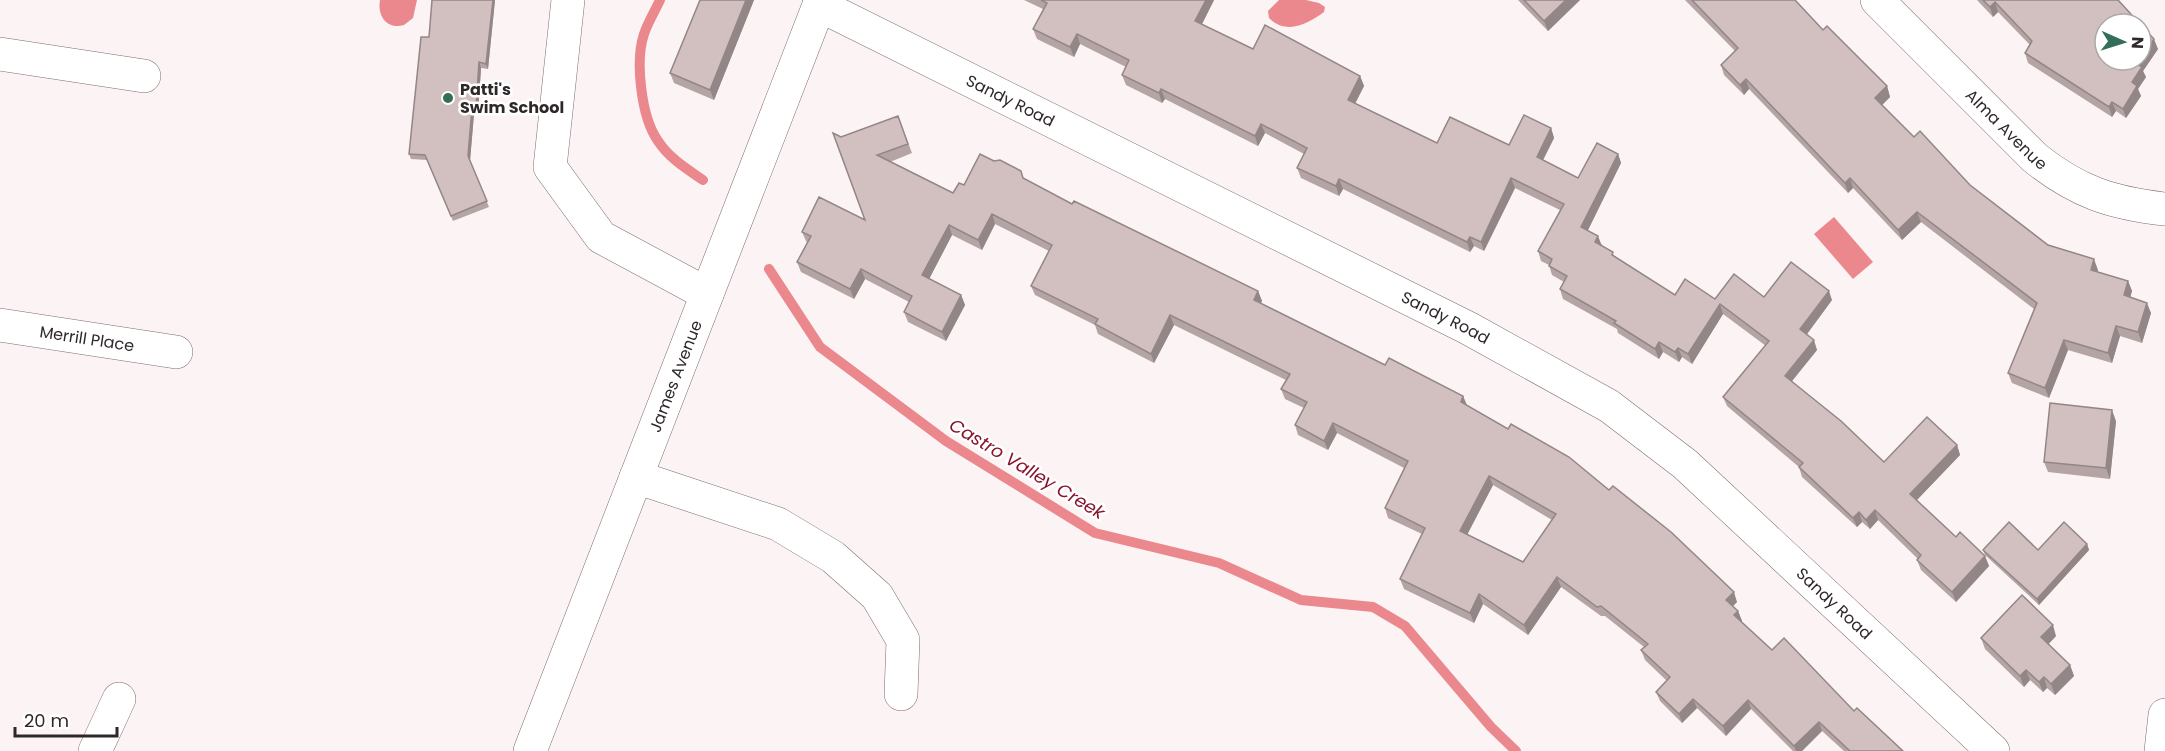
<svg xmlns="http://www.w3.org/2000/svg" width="2165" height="751" viewBox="0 0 2165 751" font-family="Poppins,sans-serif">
<rect width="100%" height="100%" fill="#fcf4f4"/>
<g fill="#eb888d">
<path d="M380,0H417L413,18L404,25C387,30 377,16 380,0Z"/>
<path d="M1279,0H1306L1319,3L1325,7L1324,12C1309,23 1287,36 1269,18L1268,11Z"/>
<polygon points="1834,217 1873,262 1853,279 1814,234"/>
</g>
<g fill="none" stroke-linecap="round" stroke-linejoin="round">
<g stroke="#eb888d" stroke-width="10">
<path d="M660,0C655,11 648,22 644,34C635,61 641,117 658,141C669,158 687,169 703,180"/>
<polyline points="769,269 820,347 946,441 1095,533 1219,563 1301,600 1373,607 1405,626 1491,727 1516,751"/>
</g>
<g stroke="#7e6d6d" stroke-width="34">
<g id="minor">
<polyline points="568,0 550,167 601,237 707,294"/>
<path id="s1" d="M1877,0L2035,158C2078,192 2111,203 2165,209"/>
<path id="s2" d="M819,5L1468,328L1609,406L1685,464L1993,751"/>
<polyline points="0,54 144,76"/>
<path id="s3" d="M0,325L176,352"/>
<polyline points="636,477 778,524 833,557 877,596 903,640 901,694"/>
<polyline points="95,751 119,699"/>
<path id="s4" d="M530,751L821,0"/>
<polyline points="2161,751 2165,715"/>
</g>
</g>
<use href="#minor" stroke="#fff" stroke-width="33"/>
</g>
<g fill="#b5a4a4" fill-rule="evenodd">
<polygon points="495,0 488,69 481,68 478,114 474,114 470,160 489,207 453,221 427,160 411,159 409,154 429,37"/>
<polygon points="700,0 754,0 714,100 674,83 670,73"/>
<polygon points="1024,0 1214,0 1202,24 1253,49 1360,76 1364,86 1355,103 1437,143 1509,145 1551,128 1554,138 1543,160 1578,178 1618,154 1621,163 1588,230 1602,245 1615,256 1675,295 1715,299 1764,297 1832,300 1807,334 1817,350 1792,381 1884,462 1957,445 1960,455 1917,500 1956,537 1985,556 1989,566 1956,602 1921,570 1917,560 1918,559 1878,520 1870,529 1862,522 1857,527 1802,477 1799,467 1727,406 1723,397 1766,346 1723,314 1692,364 1682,357 1679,362 1663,352 1659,359 1618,333 1617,329 1563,299 1560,289 1564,282 1552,275 1549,265 1541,261 1538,251 1560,210 1515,188 1484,251 1474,246 1470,252 1343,189 1339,196 1301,178 1297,168 1304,154 1265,133 1258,146 1165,99 1162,103 1126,85 1122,75 1126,67 1080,44 1074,57 1037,39 1033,29 1043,9"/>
<polygon points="1518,0 1580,0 1548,31"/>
<polygon points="1685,0 1795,0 1823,30 1887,86 1890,97 1882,105 1914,137 1970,185 2048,245 2098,270 2097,272 2128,281 2132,291 2130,297 2151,313 2142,343 2120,336 2112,363 2068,350 2049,398 2012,383 2008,373 2034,309 1921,222 1902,240 1853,188 1848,193 1749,89 1744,95 1724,75 1721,65 1735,51"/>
<polygon points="1977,0 2118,0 2158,49 2143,71 2146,77 2138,89 2141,96 2126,118 2116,111 2112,117 2028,63 2025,53 2030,45 1998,12 1993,17"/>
<path d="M898,116L912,153L890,162L953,193L994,161L1021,171L1023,179L1072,204L1258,291L1262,301L1261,303L1385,365L1463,396L1467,405L1737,602L1733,606L1738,611L1742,621H1741L1772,650L1854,711L1903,751H1844L1822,731L1802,751H1793L1751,709L1726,736L1697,708L1682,723L1660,701L1656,692L1667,681L1645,660L1641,650L1644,647L1605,616H1601L1561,587L1528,635L1483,604L1474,623L1404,589L1400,579L1422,534L1388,518L1385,508L1404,468L1337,433L1328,450L1298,435L1295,425L1304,408L1285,399L1281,389L1286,380L1174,325L1154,363L1098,334L1095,325L1035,295L1031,286L1049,251L995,224L982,250L952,235L929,279L961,295L965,305L946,341L908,322L904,312L909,302L865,279L854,299L801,272L797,262L807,242L806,241L802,232L865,220L841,137ZM1493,485L1552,520L1523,562L1467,534Z"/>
<polygon points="2116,421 2110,479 2048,472 2044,462"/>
<polygon points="2087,544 2089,550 2039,605 1985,555 1983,550 2038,550"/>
<polygon points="2056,636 2048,644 2070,665 2074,676 2055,695 2047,688 2043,692 2030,680 2024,687 1985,649 1981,638"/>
</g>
<g fill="#938686">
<polygon points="493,0 495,0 488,69 486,64"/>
<polygon points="746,0 754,0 714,100 710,90"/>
<polygon points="1206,0 1214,0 1199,30 1195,21"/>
<polygon points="1566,0 1580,0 1548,31 1544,21"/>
<polygon points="1995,2 1998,12 1993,17 1990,7"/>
<polygon points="1077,34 1080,44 1074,57 1070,47"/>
<polygon points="2154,39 2158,49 2143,71 2146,77 2138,89 2141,96 2126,118 2123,109 2137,64 2141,60 2141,59"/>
<polygon points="479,62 481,68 478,114 476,109"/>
<polygon points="1360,76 1364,86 1352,110 1348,100"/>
<polygon points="1746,79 1749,89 1744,95 1740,85"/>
<polygon points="1887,86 1890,97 1879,108 1875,98"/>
<polygon points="1161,89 1165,99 1162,103 1159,93"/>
<polygon points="2112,102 2116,111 2112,117 2109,107"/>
<polygon points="472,108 474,114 470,161 468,156"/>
<polygon points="1261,124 1265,133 1258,146 1255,136"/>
<polygon points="1551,128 1554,138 1540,166 1537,157"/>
<polygon points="1618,154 1621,163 1585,236 1581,227"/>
<polygon points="1511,178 1515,188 1484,251 1481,242"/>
<polygon points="1850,178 1853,188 1848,193 1845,183"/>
<polygon points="1339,179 1343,189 1339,196 1336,186"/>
<polygon points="1917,212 1921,222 1902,240 1898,230"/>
<polygon points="992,214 995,224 982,250 978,240"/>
<polygon points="949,225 952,235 926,285 922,275"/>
<polygon points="1598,236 1602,246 1595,242"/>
<polygon points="1470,237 1474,246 1470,252 1467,242"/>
<polygon points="2094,259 2098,270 2095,280 2091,270"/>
<polygon points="861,269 865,279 854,299 850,289"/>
<polygon points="2128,281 2132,291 2128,306 2124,295"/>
<polygon points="1258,291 1262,301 1257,309 1254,300"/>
<polygon points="1829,291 1832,300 1804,338 1800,329"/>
<polygon points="961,295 965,305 946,341 942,332"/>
<polygon points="2147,303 2151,313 2142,343 2138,332"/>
<polygon points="1720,304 1723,314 1692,364 1688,354"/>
<polygon points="1170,315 1174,325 1154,363 1151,354"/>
<polygon points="2116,326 2120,336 2112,363 2108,353"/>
<polygon points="1814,340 1817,350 1788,386 1785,376"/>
<polygon points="2064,340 2068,350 2049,398 2045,388"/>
<polygon points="1659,342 1663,352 1659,359 1655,349"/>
<polygon points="1678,348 1682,357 1679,362 1675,352"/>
<polygon points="1463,396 1467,406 1461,402"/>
<polygon points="2112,410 2116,421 2110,479 2106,468"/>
<polygon points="1333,423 1337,433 1328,450 1324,441"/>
<polygon points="1957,445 1960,455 1913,504 1910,494"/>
<polygon points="1489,476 1493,485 1464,541 1460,531"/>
<polygon points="1875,510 1878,520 1870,529 1866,520"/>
<polygon points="1859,512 1862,522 1857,527 1853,518"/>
<polygon points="2087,544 2089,550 2039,605 2037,599"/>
<polygon points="1985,556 1989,566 1956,602 1952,592"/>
<polygon points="1557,577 1561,587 1528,635 1524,625"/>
<polygon points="1734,592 1737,602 1730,609 1726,600"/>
<polygon points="1479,594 1483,604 1474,623 1470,613"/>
<polygon points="1738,611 1742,621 1738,625 1734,615"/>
<polygon points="2053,625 2056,636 2045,648 2041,637"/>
<polygon points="2070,665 2074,676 2055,695 2051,684"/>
<polygon points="2026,670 2030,680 2024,687 2020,676"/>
<polygon points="2044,677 2047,688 2043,692 2039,682"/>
<polygon points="1693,699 1697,708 1682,723 1679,714"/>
<polygon points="1748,700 1751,709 1726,736 1723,726"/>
<polygon points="1819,722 1822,731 1802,751 1796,751 1794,746"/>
</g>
<g fill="#d2bfbf" stroke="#938686" stroke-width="1.5" fill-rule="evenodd">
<polygon points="432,0 493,0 486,64 479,62 476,109 472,108 468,156 487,201 451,216 425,155 409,154 421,37 429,37"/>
<polygon points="700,0 746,0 710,90 670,73"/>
<polygon points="1041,0 1206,0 1195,21 1253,49 1265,25 1360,76 1348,100 1437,143 1450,117 1509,145 1524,115 1551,128 1537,157 1578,178 1597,143 1618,154 1581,227 1598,236 1595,242 1613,252 1612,255 1675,295 1685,279 1715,299 1734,274 1764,297 1791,262 1829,291 1800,329 1814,340 1785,376 1841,421 1884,462 1927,417 1957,445 1910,494 1956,537 1960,532 1985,556 1952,592 1917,560 1921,555 1875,510 1866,520 1859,512 1853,518 1799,467 1803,463 1723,397 1769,341 1720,304 1688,354 1678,348 1675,352 1659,342 1655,349 1614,323 1616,321 1560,289 1567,276 1549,266 1552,259 1538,251 1564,204 1511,178 1481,242 1470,237 1467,242 1339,179 1336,186 1297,168 1307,148 1261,124 1255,136 1161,89 1159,93 1122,75 1129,60 1077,34 1070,47 1033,29 1047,3"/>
<polygon points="1524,0 1566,0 1544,21"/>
<polygon points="1692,0 1795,0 1823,30 1827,26 1887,86 1875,98 1914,137 1920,131 1970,185 2048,245 2094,259 2091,270 2128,281 2124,295 2147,303 2138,332 2116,326 2108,353 2064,340 2045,388 2008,373 2037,303 1917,212 1898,230 1850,178 1845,183 1746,79 1740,85 1721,65 1738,48"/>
<polygon points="1983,0 2118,0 2140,24 2105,24 2105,60 2140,60 2137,64 2142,67 2132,82 2137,86 2123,109 2112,102 2109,107 2025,53 2032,41 1995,2 1990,7"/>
<polygon points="2141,25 2154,39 2141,59"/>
<path d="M898,116L908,144L877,155L953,193L959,183L964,185L980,154L994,161L1000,160L1021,171L1023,178L1072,204L1074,201L1258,291L1254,300L1385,365L1389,358L1463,396L1461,402L1508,429L1511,424L1569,457L1609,490L1613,486L1671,532L1734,592L1726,600L1738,611L1734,615L1772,650L1784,638L1854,711L1857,708L1903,751H1850L1819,722L1794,746L1748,700L1723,726L1693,699L1679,714L1656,692L1670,677L1641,650L1648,644L1601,606L1597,607L1557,577L1524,625L1479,594L1470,613L1400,579L1425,528L1385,508L1408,461L1333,423L1324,441L1295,425L1307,402L1281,389L1290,374L1170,315L1151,354L1095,324L1098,319L1031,286L1052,245L992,214L978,240L949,225L922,275L961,295L942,332L904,312L912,296L861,269L850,289L797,262L811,236L802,232L819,197L865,220L833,133L841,137ZM1489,476L1556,514L1523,562L1460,531Z"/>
<polygon points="2050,403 2112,410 2106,468 2044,462"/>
<polygon points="2009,522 2038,550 2064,522 2087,544 2037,599 1983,550"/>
<polygon points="2022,595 2053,625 2041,637 2070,665 2051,684 2044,677 2039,682 2026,670 2020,676 1981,638"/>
</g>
<circle fill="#336e59" stroke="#fff" stroke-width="2" cx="448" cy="98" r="6"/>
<g text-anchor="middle" stroke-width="5" stroke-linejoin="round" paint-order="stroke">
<g font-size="16" font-weight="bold" fill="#2f2828" stroke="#fff" text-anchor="start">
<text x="460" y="95">Patti's<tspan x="460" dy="18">Swim School</tspan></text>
</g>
<g font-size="16" fill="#2f2828" stroke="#fff">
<text dy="6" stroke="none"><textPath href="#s2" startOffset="214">Sandy Road</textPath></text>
<text dy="6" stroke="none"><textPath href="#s1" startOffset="183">Alma Avenue</textPath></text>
<text dy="6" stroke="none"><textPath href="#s2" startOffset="700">Sandy Road</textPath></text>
<text dy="6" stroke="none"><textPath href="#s3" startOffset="88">Merrill Place</textPath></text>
<text dy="6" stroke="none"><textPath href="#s4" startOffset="402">James Avenue</textPath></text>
<text dy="6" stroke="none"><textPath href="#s2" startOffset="1186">Sandy Road</textPath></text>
</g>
<g font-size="18" font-style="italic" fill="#89122b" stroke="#fff">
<text transform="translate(1027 469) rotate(31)" y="6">Castro Valley Creek</text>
</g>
</g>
<g transform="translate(2123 42) rotate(93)"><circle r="28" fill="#ffffff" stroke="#aca9a9" stroke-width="1.5"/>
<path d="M0-4.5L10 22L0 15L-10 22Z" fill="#336e59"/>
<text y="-9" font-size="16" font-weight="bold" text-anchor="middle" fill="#2f2828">N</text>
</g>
<path d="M15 727v9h102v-9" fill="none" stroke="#2f2828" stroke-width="3"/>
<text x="24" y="727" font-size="18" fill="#2f2828" stroke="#ffffff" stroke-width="4.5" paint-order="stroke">20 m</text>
</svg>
